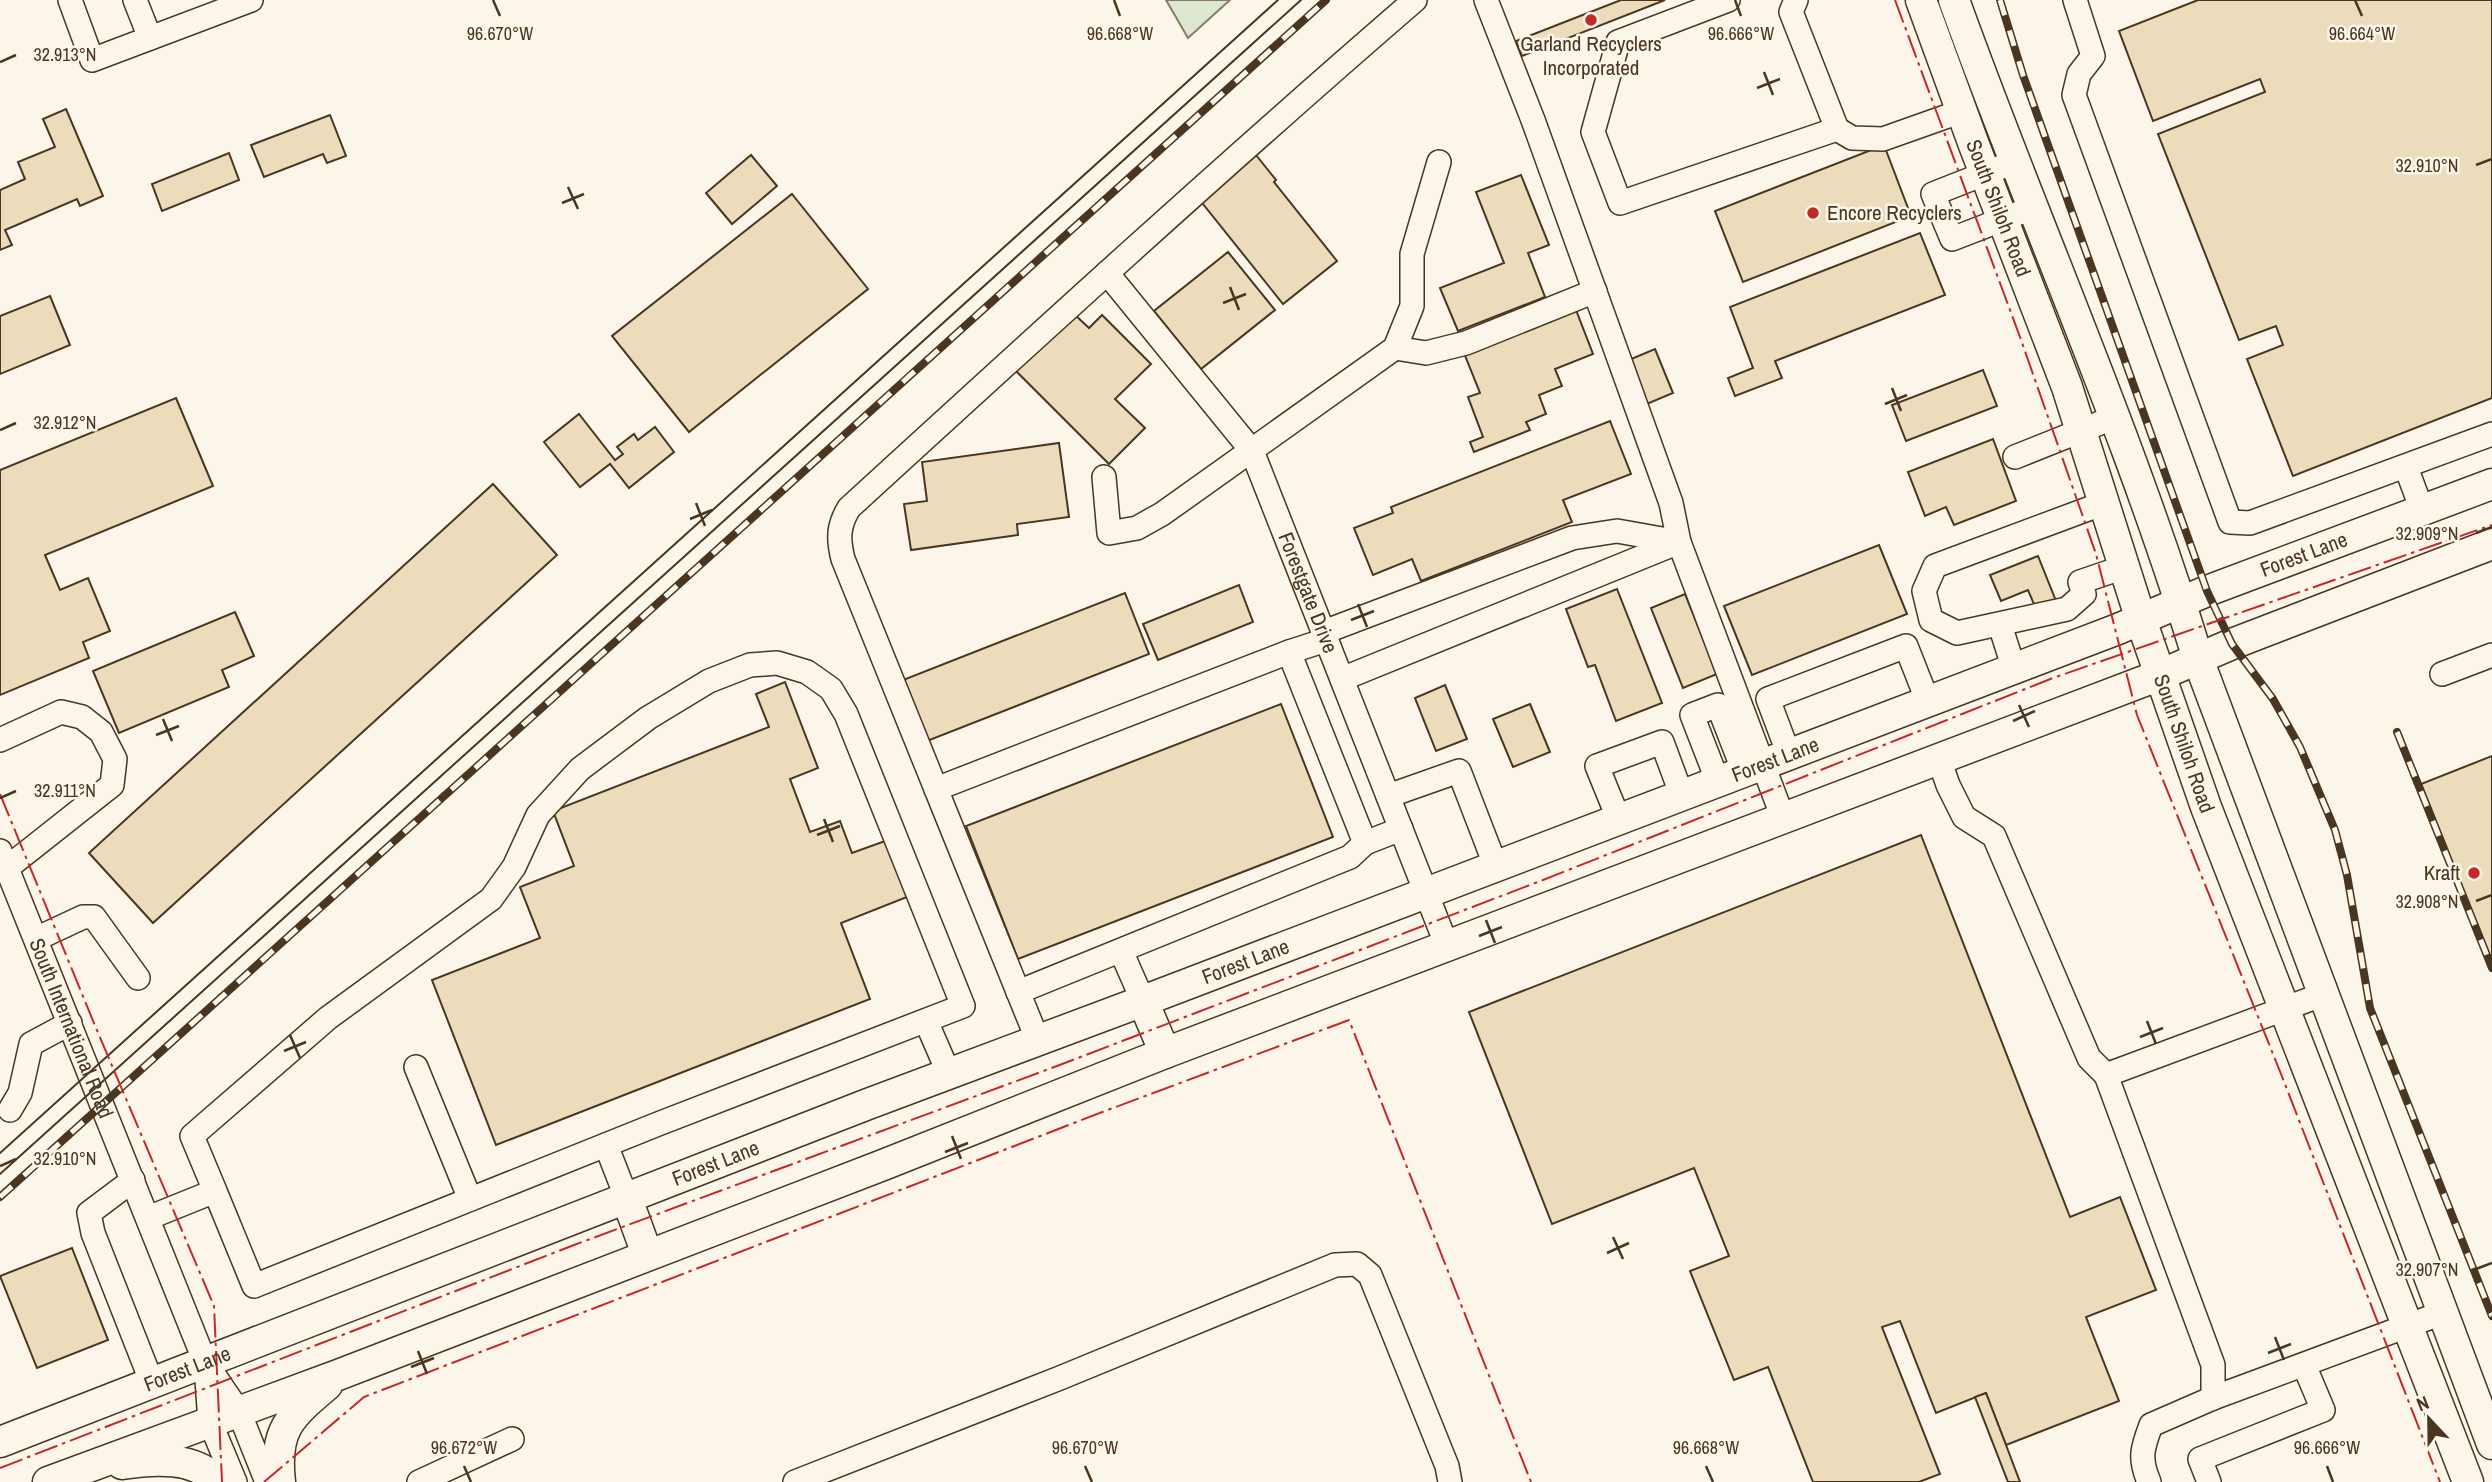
<svg xmlns="http://www.w3.org/2000/svg" width="2492" height="1482" viewBox="0 0 2492 1482" font-family="'Archivo Narrow',sans-serif">
<rect width="100%" height="100%" fill="#fbf6e9"/>
<polygon fill="#dce7d0" stroke="#887966" stroke-width="2" points="1166,0 1230,0 1188,38"/>
<g fill="#ecdcbc" stroke="#4a3520" stroke-width="2">
<polygon points="1621,0 1665,0 1522,56 1516,41"/>
<polygon points="2198,0 2492,0 2492,398 2293,476 2247,359 2283,345 2276,326 2239,340 2158,134 2265,92 2260,79 2153,121 2119,31"/>
<polygon points="66,109 103,196 80,206 77,199 5,230 12,245 0,250 0,190 25,179 18,162 55,147 43,119"/>
<polygon points="330,115 346,156 327,163 323,154 264,177 251,145"/>
<polygon points="1884,145 1911,216 1743,282 1715,211"/>
<polygon points="229,153 239,180 162,211 152,184"/>
<polygon points="751,155 777,186 732,224 706,193"/>
<polygon points="1256,155 1276,180 1274,182 1337,261 1283,304 1199,199"/>
<polygon points="1521,175 1549,245 1528,253 1545,297 1458,331 1440,288 1504,263 1476,192"/>
<polygon points="792,194 868,289 689,432 612,336"/>
<polygon points="1920,233 1945,295 1775,361 1782,378 1735,396 1728,378 1753,368 1730,307"/>
<polygon points="1228,252 1275,310 1201,369 1154,311"/>
<polygon points="50,296 70,345 0,374 0,316"/>
<polygon points="1576,310 1593,354 1555,369 1562,386 1539,395 1546,414 1526,422 1530,430 1474,452 1470,442 1483,437 1468,397 1480,393 1464,353"/>
<polygon points="1073,313 1089,328 1102,315 1151,364 1115,399 1145,428 1109,464 1015,370"/>
<polygon points="1655,349 1673,393 1642,406 1624,362"/>
<polygon points="1983,370 1997,406 1906,441 1892,405"/>
<polygon points="176,398 213,486 45,555 60,590 88,578 110,631 83,642 89,658 0,695 0,470"/>
<polygon points="579,414 615,460 623,454 617,447 634,434 638,440 655,427 674,452 629,488 610,464 580,487 544,442"/>
<polygon points="1610,421 1631,474 1563,500 1572,522 1421,581 1412,559 1373,575 1354,528 1393,513 1391,507"/>
<polygon points="1993,439 2016,501 1954,525 1946,507 1925,516 1908,472"/>
<polygon points="1059,443 1069,517 1017,524 1018,535 911,550 904,504 927,501 922,462"/>
<polygon points="493,484 557,555 153,923 89,853"/>
<polygon points="1879,545 1907,614 1752,675 1724,606"/>
<polygon points="2038,556 2056,601 2036,609 2028,590 2001,601 1990,575"/>
<polygon points="1239,585 1253,622 1158,660 1143,624"/>
<polygon points="1617,589 1662,703 1616,721 1595,665 1588,667 1566,609"/>
<polygon points="1125,593 1149,654 927,741 903,680"/>
<polygon points="1685,594 1717,674 1683,688 1651,608"/>
<polygon points="235,612 254,656 222,670 229,687 119,733 93,671"/>
<polygon points="785,682 818,768 790,779 810,832 840,821 852,853 885,841 907,897 841,923 870,999 496,1145 432,980 540,938 520,887 574,866 553,811 769,727 756,694"/>
<polygon points="1445,685 1467,739 1436,751 1415,698"/>
<polygon points="1281,704 1333,837 1018,959 966,826"/>
<polygon points="1530,704 1550,752 1513,767 1493,719"/>
<polygon points="2492,756 2492,963 2421,784"/>
<polygon points="1921,835 2070,1217 2120,1197 2156,1290 2086,1317 2119,1401 2006,1445 1986,1393 1936,1413 1900,1321 1882,1327 1940,1474 1919,1482 1813,1482 1768,1367 1734,1380 1690,1271 1729,1256 1694,1168 1552,1224 1469,1012"/>
<polygon points="72,1248 108,1340 37,1368 0,1276"/>
<polygon points="1986,1393 2006,1445 2020,1482 2008,1482 1975,1397"/>
</g>
<g fill="none" stroke-linecap="round" stroke-linejoin="round">
<g stroke="#4a3520" stroke-width="26">
<g id="minor">
<polyline points="70,0 92,60 251,0"/>
<polyline points="135,0 150,38"/>
<polyline points="1728,0 1618,42 1593,132 1620,203 1837,129"/>
<polyline points="1796,0 1791,12 1837,129 1852,138 1883,139 1962,111"/>
<polyline points="2075,0 2093,56 2079,74 2074,95 2230,522 2250,523 2492,434"/>
<polyline points="2014,162 1933,194 1952,239 2032,208"/>
<path id="s1" d="M1107,273L1252,451L1447,946"/>
<polyline points="1395,348 1426,353 1466,343 1595,291"/>
<polyline points="2015,457 2115,417"/>
<polyline points="2406,467 2422,510"/>
<polyline points="1104,477 1109,533 1137,528 1162,514 1395,348 1412,306 1412,254 1439,162"/>
<polyline points="2104,503 1935,566 1924,591 1931,620 1957,633 2067,609 2084,594 2080,582 2124,567"/>
<polyline points="2000,625 2014,669"/>
<polyline points="1324,632 1572,538 1617,531 1679,542 1671,503 1533,120 1486,0"/>
<polyline points="1289,652 1365,843"/>
<polyline points="2442,674 2492,655"/>
<polyline points="1342,679 1679,542 1783,818"/>
<polyline points="0,740 61,712 82,717 101,732 115,759 112,785 7,868"/>
<polyline points="1789,755 1768,699 1906,646 1928,702"/>
<polyline points="1939,759 1948,785 1964,817 1994,836 2089,1058 2106,1075 2324,994"/>
<polyline points="1718,782 1692,715 1718,705 1744,772"/>
<path d="M936,789L843,559C838,539 838,526 849,508C1036,337 1223,166 1415,0"/>
<polyline points="1388,796 1459,771 1496,867"/>
<polyline points="1619,820 1597,766 1662,742 1682,796"/>
<path id="s2" d="M0,851L205,1362L239,1412L267,1482"/>
<polyline points="36,939 83,917 94,917 138,978"/>
<polyline points="1121,951 1143,1001"/>
<polyline points="1018,992 1350,857 1365,843 1401,829"/>
<polyline points="926,1021 949,1074"/>
<polyline points="1038,1041 936,789 1289,652 1326,640"/>
<polyline points="416,1067 470,1199"/>
<polyline points="2106,1075 2213,1365 2213,1398"/>
<polyline points="10,1110 20,1093 31,1044 70,1023"/>
<polyline points="606,1145 627,1199"/>
<polyline points="133,1180 89,1213 93,1233 152,1383"/>
<polyline points="148,1218 215,1191 254,1286 658,1124 963,1006 846,714 831,689 807,672 777,663 750,665 709,681 648,718 580,769 538,815 514,867 491,899 328,1018 192,1136 215,1191"/>
<polyline points="206,1366 210,1422 235,1482"/>
<polyline points="419,1482 512,1439"/>
<polyline points="795,1482 1060,1378 1335,1265 1357,1264 1370,1275 1447,1466 1450,1482"/>
<path d="M2149,1482C2139,1458 2142,1449 2151,1425L2213,1398L2442,1313"/>
<polyline points="2209,1482 2200,1459 2323,1410 2304,1365"/>
</g>
</g>
<g stroke="#4a3520" stroke-width="33">
<g id="major">
<path id="s3" d="M1921,0L1974,145L2067,387L2141,620L2206,807L2468,1482"/>
<path d="M1954,0C2033,220 2130,434 2198,659L2492,1444"/>
<polyline points="1143,1001 1165,1053"/>
<polyline points="627,1199 647,1254"/>
<path id="s4" d="M0,1442L868,1104L1143,1001L2118,629L2207,591L2492,484"/>
<path d="M122,1464C154,1459 195,1456 218,1482"/>
<polyline points="48,1482 338,1375 883,1165 1165,1053 2160,675 2232,644 2492,544"/>
<path d="M280,1482C274,1430 289,1417 327,1385"/>
</g>
</g>
<use href="#minor" stroke="#fbf6e9" stroke-width="23"/>
<use href="#major" stroke="#fbf6e9" stroke-width="30"/>
<g stroke="#4a3520" stroke-width="2">
<polyline points="0,1153 1278,0"/>
<polyline points="0,1174 1301,0"/>
</g>
<g stroke="#4a3520" stroke-width="8">
<g id="rail">
<polyline points="2000,0 2023,75 2207,591 2232,644 2273,699 2300,747 2335,830 2347,875 2370,1008 2492,1316"/>
<polyline points="2397,732 2492,968"/>
<polyline points="0,1197 1326,0"/>
</g>
</g>
<use href="#rail" stroke="#fbf6e9" stroke-width="5" stroke-dasharray="16" stroke-linecap="butt"/>
<g stroke="#c62828" stroke-width="2" stroke-dasharray="24 5 3.5 5" stroke-linecap="butt">
<polyline points="1895,0 2020,337 2096,554 2137,715 2281,1074 2440,1482"/>
<polyline points="0,794 96,1028 214,1306 222,1482"/>
<polyline points="0,1468 574,1245 1057,1066 1543,880 2053,678 2492,525"/>
<polyline points="264,1482 364,1397 1105,1111 1349,1020 1531,1482"/>
</g>
</g>
<path fill="none" stroke="#4a3520" stroke-width="2.5" d="M493,0L500,16M1114,0L1120,16M1735,0L1741,16M2355,0L2362,16M0,62L16,55M1764,72L1773,95M1757,88L1780,79M2476,165L2492,159M568,187L578,209M562,203L584,194M1230,287L1239,310M1223,303L1246,294M1892,388L1901,411M1885,404L1907,395M0,430L16,423M696,503L705,526M690,519L712,510M2476,533L2492,527M1358,604L1367,627M1351,620L1374,611M2019,705L2029,727M163,719L172,741M2013,721L2035,711M156,735L179,726M0,798L16,791M824,819L833,842M817,835L840,826M2476,901L2492,895M1486,920L1495,943M1479,936L1502,927M2147,1021L2156,1044M290,1035L300,1058M2140,1037L2163,1028M284,1051L306,1042M952,1136L961,1159M945,1152L968,1143M0,1166L16,1159M1613,1237L1623,1259M1607,1253L1629,1243M2476,1269L2492,1263M2275,1337L2284,1360M418,1351L427,1374M2268,1353L2291,1344M411,1367L434,1358M464,1466L471,1482M1085,1466L1092,1482M1706,1466L1713,1482M2327,1466L2333,1482"/>
<g fill="#c62828" stroke="#fbf6e9" stroke-width="2.5">
<circle cx="1591" cy="20" r="7"/>
<circle cx="1813" cy="213" r="7"/>
<circle cx="2474" cy="873" r="7"/>
</g>
<g text-anchor="middle" stroke-width="5" stroke-linejoin="round" paint-order="stroke">
<g font-size="21" fill="#4a3520" stroke="#fbf6e9">
<text x="1591" y="51">Garland Recyclers<tspan x="1591" dy="24">Incorporated</tspan></text>
<text x="1827" y="220" text-anchor="start">Encore Recyclers</text>
<text x="2460" y="880" text-anchor="end">Kraft</text>
</g>
<g font-size="21" fill="#4a3520" stroke="#fbf6e9">
<text dy="7" stroke="none"><textPath href="#s3" startOffset="222">South Shiloh Road</textPath></text>
<text dy="7" stroke="none"><textPath href="#s4" startOffset="2469">Forest Lane</textPath></text>
<text dy="7" stroke="none"><textPath href="#s1" startOffset="382">Forestgate Drive</textPath></text>
<text dy="7" stroke="none"><textPath href="#s3" startOffset="789">South Shiloh Road</textPath></text>
<text dy="7" stroke="none"><textPath href="#s4" startOffset="1902">Forest Lane</textPath></text>
<text dy="7" stroke="none"><textPath href="#s4" startOffset="1335">Forest Lane</textPath></text>
<text dy="7" stroke="none"><textPath href="#s2" startOffset="191">South International Road</textPath></text>
<text dy="7" stroke="none"><textPath href="#s4" startOffset="768">Forest Lane</textPath></text>
<text dy="7" stroke="none"><textPath href="#s4" startOffset="201">Forest Lane</textPath></text>
</g>
</g>
<g font-size="18" text-anchor="middle" fill="#4a3520" stroke="#fbf6e9" stroke-width="5" stroke-linejoin="round" paint-order="stroke">
<text x="2362" y="40">96.664°W</text>
<text x="500" y="40">96.670°W</text>
<text x="1120" y="40">96.668°W</text>
<text x="1741" y="40">96.666°W</text>
<text x="65" y="61">32.913°N</text>
<text x="2427" y="172">32.910°N</text>
<text x="65" y="429">32.912°N</text>
<text x="2427" y="540">32.909°N</text>
<text x="65" y="797">32.911°N</text>
<text x="2427" y="908">32.908°N</text>
<text x="65" y="1165">32.910°N</text>
<text x="2427" y="1276">32.907°N</text>
<text x="464" y="1454">96.672°W</text>
<text x="1085" y="1454">96.670°W</text>
<text x="1706" y="1454">96.668°W</text>
<text x="2327" y="1454">96.666°W</text>
</g>
<g transform="translate(2429 1419) rotate(338)" stroke="#fbf6e9" stroke-width="5" paint-order="stroke">
<path d="M0-5L12 26L0 18L-12 26Z" fill="#4a3520"/>
<text y="-10" font-size="19" font-weight="bold" text-anchor="middle" fill="#4a3520">N</text>
</g>
</svg>
